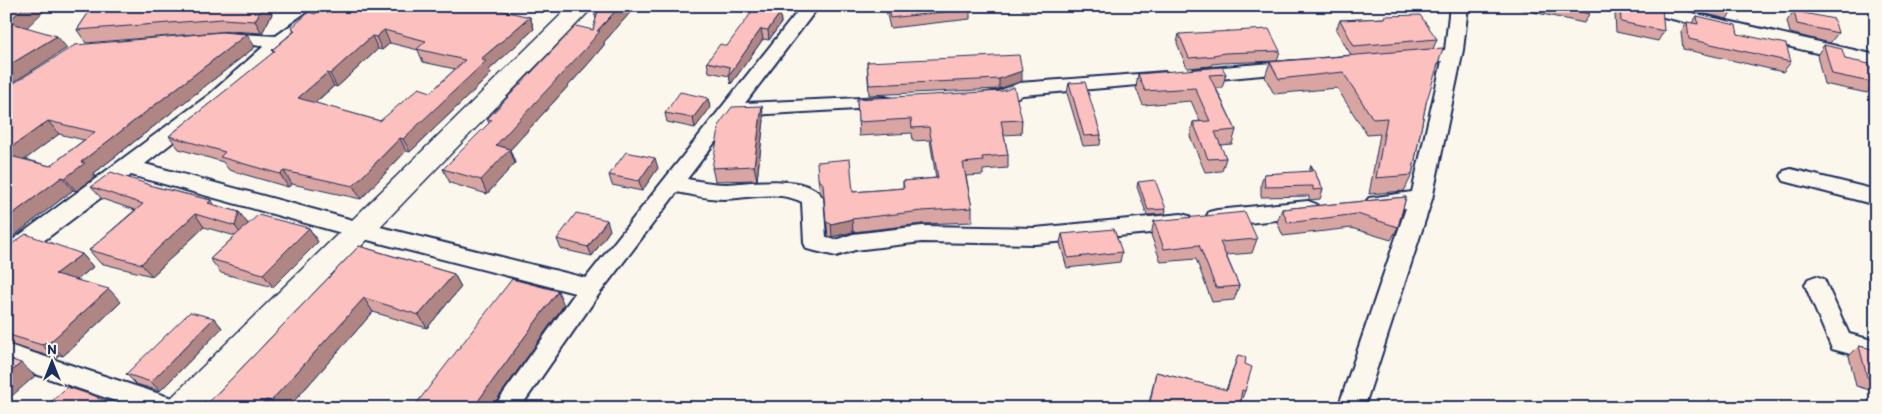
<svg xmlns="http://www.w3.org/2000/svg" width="1882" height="414" viewBox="0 0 1882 414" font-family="Itim,sans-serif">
<rect width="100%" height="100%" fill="#fbf7ec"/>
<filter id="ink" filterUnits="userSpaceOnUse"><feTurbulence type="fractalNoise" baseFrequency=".02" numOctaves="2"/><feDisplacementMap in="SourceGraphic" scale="10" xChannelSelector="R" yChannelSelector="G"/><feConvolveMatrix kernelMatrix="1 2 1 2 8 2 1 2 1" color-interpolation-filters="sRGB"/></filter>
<g filter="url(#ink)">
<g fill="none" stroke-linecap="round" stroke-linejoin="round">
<g stroke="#1b2f5e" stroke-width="4">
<g id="minor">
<path d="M318,6H337L286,46L224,102L145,164L360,222L586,278L802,6H819L745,103L885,97L892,99L895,103L892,107L735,116L687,179C700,181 713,184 726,184C750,183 808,173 823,198L826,237L835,240L853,234L922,226L1035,228L1181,214L1189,216L1192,222L1189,228L1181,230L1035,244L922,242L855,250L836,256L807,249L804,243L802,202C778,190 750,198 724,199C708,199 693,195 677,192L599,294L520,408H493L575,293L360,238L131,175L14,263L6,265V245L210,94L264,46L217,42L214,38L217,34L223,33L276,36Z"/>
<polygon points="1450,6 1468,6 1463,50 1432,199 1364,408 1338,408 1406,208 1376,211 1369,208 1365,203 1369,198 1412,192 1442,61 1412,64 1406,62 1403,58 1406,54 1445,50"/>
<polygon points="1630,6 1662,6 1876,55 1876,67 1638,11 1632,10"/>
<polygon points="1297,61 1304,63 1306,67 1304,71 1198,81 1191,79 1189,75 1191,71 1198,69"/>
<path d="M1165,72L1172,74L1174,78L1172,82L1023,95C1009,101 996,106 980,102L977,98L980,94L999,91L1019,83Z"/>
<polygon points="1791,169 1876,190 1876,205 1784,181 1781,176 1784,171"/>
<polygon points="1308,201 1316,204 1319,209 1316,214 1308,217 1217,226 1209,224 1206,218 1209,212 1217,210"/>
<polygon points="1816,276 1824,279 1849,334 1876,341 1876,361 1832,349 1805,285 1808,279"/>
<polygon points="6,344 178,400 182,408 136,408 6,364"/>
</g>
</g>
<g stroke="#1b2f5e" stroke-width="3">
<polygon id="secondary" points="570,6 594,6 204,408 167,408 171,398"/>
</g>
<use href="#minor" fill="#fbf7ec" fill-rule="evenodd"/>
<use href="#secondary" fill="#fbf7ec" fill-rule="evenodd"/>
</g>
<g fill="#d9a5a3" stroke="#1b2f5e" fill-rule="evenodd">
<polygon points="93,6 267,6 272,14 262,33 230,31 86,43 77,30"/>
<polygon points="592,6 636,6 604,42 604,45 589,63 510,150 515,163 487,194 450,183 443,169 489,123 487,119 593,30 596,19"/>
<polygon points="885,6 969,6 970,9 970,19 890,28 886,10"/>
<polygon points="1021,6 1064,6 1023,11"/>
<polygon points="1505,6 1589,6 1589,14 1584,23"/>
<polygon points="1618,6 1656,6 1664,31 1658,41 1616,32 1615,15 1618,9"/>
<polygon points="1688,6 1733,6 1733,9 1727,19 1689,10"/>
<path d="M412,8L530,17L534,29L489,70L491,74L410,152L406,151L361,199L292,184L288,187L229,170L223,162L179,149L169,136L273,53L272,50L294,31L292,27ZM390,43L418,50L423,62L455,69L431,92L380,121L315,103L334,86L337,87L378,49L382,50Z"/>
<polygon points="1794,11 1838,33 1830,43 1790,33 1787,21"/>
<polygon points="780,13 781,23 769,40 763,39 731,84 729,76 709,72 707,62 727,46"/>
<polygon points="1385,16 1437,39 1433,49 1426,103 1412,175 1404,191 1369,194 1380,134 1367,135 1337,88 1274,94 1265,77 1270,62 1276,61 1222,63 1212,64 1211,66 1187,68 1177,43 1179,34 1280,51 1277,61 1351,55 1336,30 1340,20 1384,18"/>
<polygon points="1697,16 1738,34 1791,62 1783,72 1683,49 1681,32 1687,22 1692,23"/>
<polygon points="1824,45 1845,59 1875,83 1867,93 1824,84 1817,55"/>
<path d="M255,47L93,174L96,176L76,191L73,190L6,242V88ZM59,134L84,140L50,166L25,159Z"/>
<polygon points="867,62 1022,81 999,89 869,95"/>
<polygon points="1138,74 1226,74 1222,88 1216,88 1236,130 1232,144 1220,145 1226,158 1222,171 1205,172 1190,136 1193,122 1200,121 1191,101 1143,105 1136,88"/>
<polygon points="1069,83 1101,135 1100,145 1083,146 1067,93"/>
<polygon points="708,98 710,108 695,128 667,122 665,113"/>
<polygon points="857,99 1022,120 1021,134 1004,135 1008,155 1008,168 983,170 983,175 966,176 972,208 972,222 922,224 853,232 832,237 828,236 824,197 820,192 818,178 853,192 903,188 903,181 936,178 930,140 913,141 912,133 859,136"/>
<polygon points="764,120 757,180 715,181 712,168"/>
<polygon points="1311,165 1323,189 1320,199 1309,200 1309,196 1261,197 1261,184 1264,174 1309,172"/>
<polygon points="658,168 642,191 612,185 609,175"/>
<polygon points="1138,182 1166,209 1165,214 1147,215 1137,187"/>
<polygon points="91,187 156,187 211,200 214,205 239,212 248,224 309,228 318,242 273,287 221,273 210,259 235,236 204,227 152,276 100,263 89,250 135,210 102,199"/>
<polygon points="1406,197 1398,227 1391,240 1351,228 1283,236 1277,222 1282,209"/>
<polygon points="1154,221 1257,239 1252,253 1226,255 1239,286 1234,300 1212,302 1196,259 1161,262 1151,235"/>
<polygon points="610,230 592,256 561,249 557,239"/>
<polygon points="1062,234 1122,252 1120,262 1067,268 1060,243"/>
<polygon points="359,246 454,274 461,287 427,328 373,312 288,408 197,408 208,403"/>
<polygon points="6,248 82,254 93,267 77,280 121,302 63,356 59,355 55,358 6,343"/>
<polygon points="214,318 222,328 160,391 136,384 126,374"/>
<polygon points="1859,346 1876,350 1876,392 1856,386 1849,356"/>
<polygon points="1238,355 1245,364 1245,391 1240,403 1239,408 1148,408 1156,372 1226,390"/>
</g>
<g fill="#b08685" stroke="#1b2f5e">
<polygon points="25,6 49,6 19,35 8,22"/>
<polygon points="263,6 267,6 272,14 262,33 255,21"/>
<polygon points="620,6 636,6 604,42 604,45 589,63 510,150 515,163 487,194 481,180 496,145"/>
<polygon points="780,13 781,23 769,40 768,30"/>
<polygon points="530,17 534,29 489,70 491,74 410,152 403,139 481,59"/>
<polygon points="761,29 763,39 731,84 729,75"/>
<polygon points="384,30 390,43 382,50 376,37"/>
<polygon points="247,34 255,47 93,174 96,176 76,191 65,178 81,162"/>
<polygon points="57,36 67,48 6,87 6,67"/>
<polygon points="372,36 378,49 337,87 330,74"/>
<polygon points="1022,71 1022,81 999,89 999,79"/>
<polygon points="327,73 334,86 305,111 298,98"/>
<polygon points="708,98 710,108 695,128 693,118"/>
<polygon points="762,106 764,120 757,180 754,166"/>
<polygon points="48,121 59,134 15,167 6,158 6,151"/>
<polygon points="400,138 406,151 361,199 353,186"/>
<polygon points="655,158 658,168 642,191 639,181"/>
<polygon points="284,171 292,184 288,187 280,174"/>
<polygon points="62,177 73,190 6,242 6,219"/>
<polygon points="211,200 220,213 208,203"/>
<polygon points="239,212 248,224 244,238 235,226"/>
<polygon points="195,214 204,227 152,276 141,264"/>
<polygon points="852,219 853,232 832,237 831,224"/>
<polygon points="607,220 610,230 592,256 588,247"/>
<polygon points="309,228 318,242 273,287 263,274"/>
<polygon points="82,254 93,267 68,287 55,274"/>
<polygon points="454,274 461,287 427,328 419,315"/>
<polygon points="109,289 121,302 63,356 49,343"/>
<polygon points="558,291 564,305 491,408 473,408"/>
<polygon points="364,298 373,312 288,408 276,408 271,401"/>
<polygon points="214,318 222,328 160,391 151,382"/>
<polygon points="46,342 59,355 55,358 42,345"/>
<polygon points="21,363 35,376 6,401 6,376"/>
<polygon points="266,400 273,408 258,408"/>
</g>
<g fill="#fcc0be" stroke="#1b2f5e" fill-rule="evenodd">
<polygon points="10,6 25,6 8,22 57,36 6,67 6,10"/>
<polygon points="93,6 263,6 255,21 222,19 77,30"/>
<path d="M325,6H402L412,8L414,6H482L530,17L481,59L486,61L403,139L400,138L353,186L284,171L280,174L220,157L225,152L169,136L275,51L272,50L295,31L292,27L306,15L309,12L315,14ZM384,30L426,41L417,49L465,60L431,92L419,88L380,121L298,98L327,73L330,74L372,36L376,37Z"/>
<polygon points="596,6 620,6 597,31 600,31 585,49 496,145 510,149 481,180 443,169 492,120 487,119 576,26 593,30 599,7"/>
<polygon points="887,6 969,6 970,9 890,18"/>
<polygon points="1555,6 1589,6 1589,14"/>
<polygon points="1620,6 1656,6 1662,7 1664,31 1621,22"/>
<polygon points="1720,6 1733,6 1733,9"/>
<polygon points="754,9 780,13 768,30 761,29 729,75 730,67 707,62 720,44 727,46"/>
<polygon points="1794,11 1834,19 1838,33 1797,24"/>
<polygon points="1420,15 1437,39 1354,46 1340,20 1386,18 1385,16"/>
<polygon points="1697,16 1736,25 1738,34 1786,44 1791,62 1689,39 1687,22 1698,24"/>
<polygon points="1269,29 1280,51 1225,53 1213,55 1214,56 1189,58 1179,34"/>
<polygon points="222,32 247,34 81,162 85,163 65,178 62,177 6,219 6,155 50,166 95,132 48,121 6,151 6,88 75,45"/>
<polygon points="1824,45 1842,49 1845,59 1869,64 1875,83 1832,74"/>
<polygon points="1443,48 1426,103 1412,175 1376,178 1387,118 1373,119 1343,72 1279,79 1270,62"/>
<polygon points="1019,55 1022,71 999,79 869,85 867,62"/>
<polygon points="1222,67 1226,74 1209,75 1236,130 1215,132 1226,158 1208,159 1193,122 1210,121 1195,88 1145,91 1138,74"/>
<polygon points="1085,82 1101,135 1084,136 1069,83"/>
<polygon points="1014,87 1022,120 1001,121 1008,155 982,157 983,161 963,163 972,208 922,211 852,219 831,224 826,222 823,184 818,178 817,162 850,159 853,192 904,188 903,181 938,178 929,127 912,128 911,119 858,122 857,99 1003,91"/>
<polygon points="680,92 708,98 693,118 665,113"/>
<polygon points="762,106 754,166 712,168 720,123 732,107"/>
<polygon points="626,152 655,158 639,181 609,175"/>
<polygon points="1311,165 1323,189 1313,190 1313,186 1265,187 1264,174 1312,171"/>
<polygon points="111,172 156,187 211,200 208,203 239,212 235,226 195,214 141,264 89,250 143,204 91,187"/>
<polygon points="1155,180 1166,209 1148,210 1138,182"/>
<polygon points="1406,197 1398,227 1357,214 1288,223 1282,209"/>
<polygon points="1245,212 1257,239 1220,242 1239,286 1216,288 1199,245 1164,249 1154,221"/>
<polygon points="576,213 607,220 588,247 557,239"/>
<polygon points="258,215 309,228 263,274 210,259"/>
<polygon points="1114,229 1122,252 1068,258 1062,234"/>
<polygon points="26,234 82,254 55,274 109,289 49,343 46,342 42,345 6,334 6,248"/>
<polygon points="359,246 454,274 419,315 364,298 271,401 266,400 258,408 197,408 204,401 208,403"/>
<polygon points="512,279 558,291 473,408 413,408"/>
<polygon points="190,312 214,318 151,382 126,374"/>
<polygon points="1859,346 1876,350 1876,380 1867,377"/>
<polygon points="1238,355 1246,357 1245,364 1252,367 1245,391 1242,390 1239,408 1149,408 1156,372 1227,390"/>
<polygon points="6,358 21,363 6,376"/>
<polygon points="67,387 98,397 97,398 122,407 58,408 48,405"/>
</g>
</g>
<rect width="1882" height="414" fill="none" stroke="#fbf7ec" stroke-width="25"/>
<rect x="12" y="12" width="1857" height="389" fill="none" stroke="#1b2f5e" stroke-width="2" filter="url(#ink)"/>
<g transform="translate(52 362)" stroke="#fbf7ec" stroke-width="4" paint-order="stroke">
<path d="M0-4L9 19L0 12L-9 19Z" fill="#1b2f5e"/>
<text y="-8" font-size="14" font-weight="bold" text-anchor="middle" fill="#1b2f5e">N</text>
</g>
</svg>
